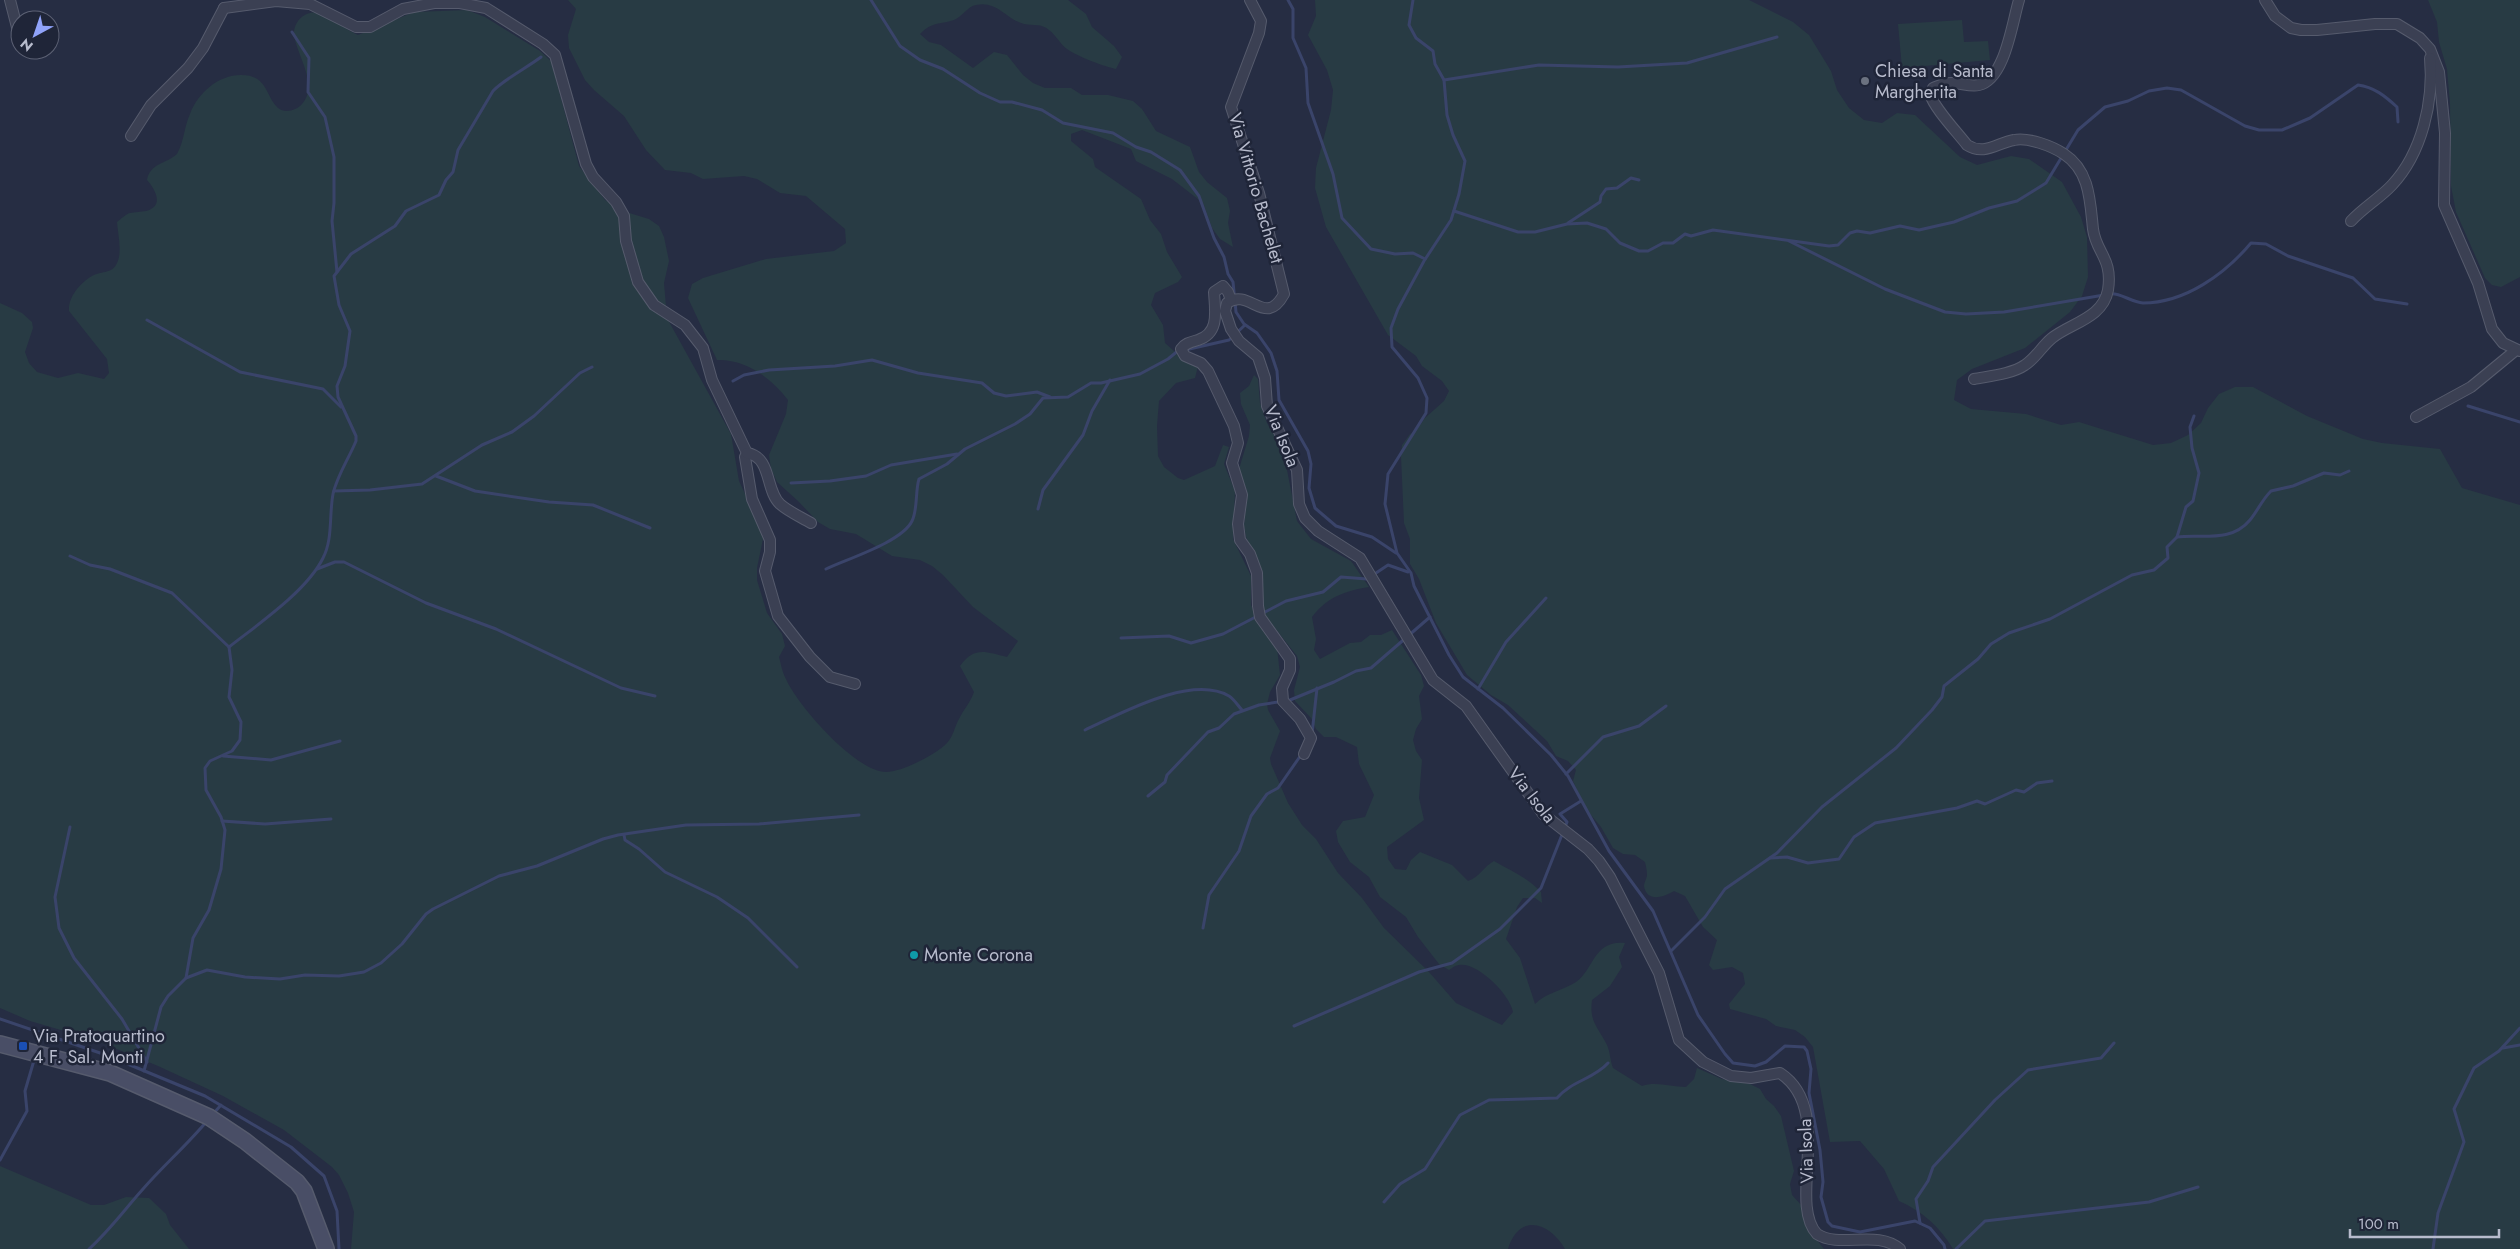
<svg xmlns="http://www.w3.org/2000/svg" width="2520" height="1249" viewBox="0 0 2520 1249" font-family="Jost,sans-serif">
<rect width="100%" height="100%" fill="#262d43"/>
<g fill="#283b44">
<path d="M568,0H1068L1086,14L1092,27L1114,46L1122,57L1116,69C1106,67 1076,56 1067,49C1060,44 1056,35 1049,30C1041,23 1034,26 1024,24C1007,20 997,0 976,5C968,6 962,17 954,20C939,25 933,21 920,34L929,42L941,45L973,68L994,52L1007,55L1023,75L1033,83L1045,88H1071L1082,95H1108L1133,101L1142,109L1156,131L1190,147L1199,172L1207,182L1227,198L1230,211L1228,223L1233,247L1220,239L1212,228L1203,203L1172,179L1136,161L1131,149L1082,130L1071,134V141L1093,159L1095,167L1141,199L1150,220L1161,234L1167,252L1182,277L1178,282L1155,293L1151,305L1163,325L1165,343L1183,359L1198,366L1195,378L1176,383L1159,401L1157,426L1158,456L1164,467L1178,478L1184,480L1215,466L1223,445L1229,447L1224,464L1235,491L1233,539L1251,576V605L1259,621L1277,647L1280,675L1270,692L1267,704L1268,710L1280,731L1270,758L1271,764L1288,803L1302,825L1316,839L1338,873L1362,898L1384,928L1429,972L1456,1003L1502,1025L1513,1012C1510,995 1478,962 1459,965C1456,965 1452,968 1449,970L1439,964L1418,937L1406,917L1380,897L1369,877L1350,862L1338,842L1336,831L1343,821L1365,817L1374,795L1359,764L1357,747L1336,737H1324L1316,729L1311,718L1295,701L1294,690L1300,667L1297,656L1266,617L1261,606L1263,574L1246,537L1244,526L1247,491L1239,469L1249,436L1250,425L1241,404L1240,393L1249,386L1254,375L1258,379L1260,403L1267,423L1278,442L1287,470L1297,521L1311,539L1351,561L1369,587C1345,591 1327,597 1312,617L1316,639L1314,650L1320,659L1350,643L1361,642L1370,635H1381L1392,630L1421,675L1424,686L1419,696L1422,719L1416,729L1413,740L1416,751L1422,760L1419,798L1424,820L1387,847L1388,859L1395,869L1406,870L1411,860L1420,852L1452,865L1468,881C1480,877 1483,867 1494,861C1511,871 1527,877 1541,892L1542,903L1535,898H1523L1517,907L1506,939L1520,958L1535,1004C1547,992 1562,991 1576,982C1594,970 1593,940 1625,943L1619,957L1622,967L1610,986L1592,1000C1589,1022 1598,1027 1607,1045C1610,1051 1610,1060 1613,1068L1642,1086C1656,1081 1671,1087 1686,1087L1694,1079L1697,1068L1722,1079L1750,1084L1760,1089L1766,1099L1774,1106L1781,1116L1794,1171L1790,1184L1792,1195L1803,1207L1808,1229L1824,1249H1565C1549,1221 1519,1213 1508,1249H351L354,1212L348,1193L339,1175L332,1167L284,1130L223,1096L158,1066L95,1040L30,1021L0,1008V303L22,313L32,322L33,328L25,352L29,363L37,372L58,378L78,373L104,379L109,373L107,359L69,311C68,297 80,283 92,276C100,271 111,274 116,265C123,254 118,235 117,222C121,219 126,214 130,213C135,212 141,212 146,211C165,206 155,189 147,180C150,163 166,164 177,154C184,142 184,127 190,114C198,93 218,75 241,75C268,75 265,96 278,108C285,114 297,110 302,104C319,85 297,56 294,35C293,22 305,10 318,13C328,16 347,30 358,35L414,12L467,10L485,17L540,51L551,61L579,166L605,200L626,212L649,219L659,226L664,237L669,261L664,283L667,318L731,434L739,481L764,534L757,568V580L767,613L782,634L785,646L779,657C781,664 782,672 786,679C797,705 856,772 886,772C902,772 937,754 947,743C953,737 955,726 959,719C964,709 970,703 974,692L960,666C975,646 985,652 1007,657L1018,641L973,607L943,575L932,566L920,560L892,556L856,534L830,529L818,522L798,501L777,482L771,469L769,455L786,414L788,400C771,378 746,359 717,360L688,298L692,284L703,278L766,259L834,251L846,243L845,229L806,196L780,193L757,179L744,176L703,179L691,173L665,170L646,150L624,116L594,90L585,80L569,48L568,35L576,9Z"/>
<path d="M1315,0H1749L1793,22L1809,35L1831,71L1837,90L1849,108L1864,120L1882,123L1897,113L1915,115L1960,157L1977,165L2011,156L2029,159L2062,182L2081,217L2087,237L2088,277L2082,296L2070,312L2025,348L1972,369L1957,380L1954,400L1971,409L2026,414L2061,425L2079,422L2153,445L2171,443L2188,435L2201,423L2208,408L2219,394L2235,387H2253L2307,416L2363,439L2382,443L2440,449L2462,488L2520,505V1249H1953C1940,1227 1922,1211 1899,1201L1884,1169L1860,1141L1830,1142L1813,1047L1805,1037L1795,1030L1776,1026L1766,1019L1730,1009L1729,1004L1745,984L1743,973L1732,967L1713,970L1709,965L1717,940L1703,927L1685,896L1674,891C1666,896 1647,904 1644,886C1644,883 1647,878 1647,875C1647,871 1646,866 1645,862L1635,855L1623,854L1613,848L1601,827L1585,808L1573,781L1576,770L1568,761L1556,756L1547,741L1508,705L1491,695L1467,675L1436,623L1419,579L1410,564V539L1404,523L1401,456L1402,445L1410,434L1415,432L1425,418L1444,401L1449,391L1442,381L1422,366L1416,356L1388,335L1326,227L1315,188L1316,168L1331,110L1333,90L1327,70L1308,35L1316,16Z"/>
<polygon points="2428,0 2520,0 2520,277 2501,287 2492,285 2485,278 2456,212 2451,186 2450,104 2447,69 2439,42 2437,22"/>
<polygon points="1962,20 1964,42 1988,41 1990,60 1902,68 1898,24"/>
<polygon points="0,1166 91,1205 104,1205 126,1197 149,1198 166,1214 170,1225 189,1249 0,1249"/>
</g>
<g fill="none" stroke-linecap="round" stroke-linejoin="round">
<g stroke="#3a446a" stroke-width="3">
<polyline points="871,0 900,46 920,60 943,69 980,93 1000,102 1012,102 1042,110 1063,123 1113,133 1136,147 1151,152 1180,170 1199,196 1214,238 1224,257 1228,274 1233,282 1236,312 1244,324 1257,333 1271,353 1277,371 1279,400 1308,451 1311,464 1309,488 1315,508 1336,526 1372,537 1396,553"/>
<polyline points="1288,0 1293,9 1293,38 1306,68 1308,103 1333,174 1342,218 1371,249 1395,254 1413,253 1425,259"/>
<polyline points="1413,0 1409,25 1416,38 1433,51 1435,64 1444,80 1447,115 1453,135 1465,161 1459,194 1451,220 1424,261 1398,309 1391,328 1392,347 1418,378 1427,398 1426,413 1388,474 1385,504 1397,553 1411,573 1414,586 1449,655 1463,677 1503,708 1551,755 1568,776 1609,851 1653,911 1698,1015 1725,1054 1733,1063 1755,1066 1766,1062 1785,1046 1804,1047 1807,1051 1811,1069 1809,1093 1820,1150 1823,1182 1821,1197 1828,1222 1832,1226 1860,1232 1915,1221 1930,1228 1944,1245 1945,1249"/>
<polyline points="292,32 309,58 308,92 325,117 334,157 334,203 332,221 337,272"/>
<polyline points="1444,80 1539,65 1618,67 1687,63 1777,37"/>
<path d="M1454,211L1518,232H1535L1567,224L1587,223L1606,229L1620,243L1639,251H1648L1663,243H1673L1685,234L1691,236L1713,230L1829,246L1838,245L1850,233L1857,231L1870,233L1900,226L1919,230L1954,222L1989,208L2017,201L2046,183L2078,130L2105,107L2128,101L2149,91L2167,88L2181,90L2245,126L2259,130H2282L2310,118L2358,85C2374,87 2385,96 2397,107L2398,122"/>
<polyline points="1568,223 1600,202 1601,196 1606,189 1617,188 1631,178 1639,180"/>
<polyline points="1789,241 1885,289 1945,312 1966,314 2004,312 2104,295"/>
<path d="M2110,294C2119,292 2131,302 2143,303C2185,303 2225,274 2251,243L2266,244L2288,256L2353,278L2375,299L2407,304"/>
<polyline points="147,320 240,372 323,389 341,407"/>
<polyline points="1185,350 1229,340 1245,325"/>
<polyline points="733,381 744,375 769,370 835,366 872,360 918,373 982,383 994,393 1006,396 1037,392 1050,397"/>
<polyline points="2468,406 2520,422"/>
<polyline points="436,476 475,491 549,502 593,505 650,528"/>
<polyline points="791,483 830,481 866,476 891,465 957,454"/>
<polyline points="334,491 370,490 422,484 482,445 512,432 534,416 580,373 592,367"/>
<polyline points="1038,509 1043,490 1083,435 1092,411 1110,380"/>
<polyline points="2177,537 2186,507 2193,501 2199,473 2192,448 2190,427 2194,416"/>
<polyline points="70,556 90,565 110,569 172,593 229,647 232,670 229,697 241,722 240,740 232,751 210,761 205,768 206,790 221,817 225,830 221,869 209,910 193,938 186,978 168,996 161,1007 144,1071"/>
<polyline points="317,569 335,562 344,562 426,603 496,629 621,688 655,696"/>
<path d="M826,569C847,559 902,542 912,521C918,509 915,492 919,479L947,464L965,449L1015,424L1030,414L1043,398L1068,397L1091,383H1101L1140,374L1168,359L1179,350"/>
<polyline points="1121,638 1169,636 1191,643 1223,634 1286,601 1323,592 1341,577 1367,579 1388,565 1408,572"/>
<path d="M229,647C257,625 307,591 323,558C333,539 329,515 333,494C337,476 349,458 356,441V436L338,397L337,386L345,366L350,331L339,305L334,276L351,254L395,226L406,211L439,195L446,180L453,172L458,150L493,91C503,80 528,67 541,57"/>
<polyline points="1478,689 1506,642 1546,598"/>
<path d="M1085,730C1120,714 1191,674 1229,696C1234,699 1238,706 1242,710"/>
<polyline points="1312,734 1317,688"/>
<polyline points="223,756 271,760 340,741"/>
<polyline points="1566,774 1603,737 1639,726 1666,706"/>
<polyline points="1148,796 1165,782 1167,775 1208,732 1219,728 1234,714 1259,705 1290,700 1334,682 1356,671 1371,668 1430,617"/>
<polyline points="222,821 265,824 331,819"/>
<polyline points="70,827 55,897 59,928 74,958 122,1019 147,1062"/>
<polyline points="624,835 625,840 639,849 665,872 717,897 748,918 797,967"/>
<polyline points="1770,858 1787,857 1808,863 1839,859 1854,837 1875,823 1957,808 1977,801 1985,804 2016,790 2024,792 2037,783 2052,781"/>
<polyline points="1203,928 1209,895 1239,851 1251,816 1267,794 1278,788 1301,755"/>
<path d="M1671,951L1705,917L1725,889L1777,853L1822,807L1896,748L1932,710L1942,697L1944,686L1978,659L1991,644L2009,633L2050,619L2132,575L2154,570L2168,558L2167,547L2177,537C2202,534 2231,543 2250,520C2258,510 2262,500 2271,491L2293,486L2324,473L2340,475L2349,471"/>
<polyline points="186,978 207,970 245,977 280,979 305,975 339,976 364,972 381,963 402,944 426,914 433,909 499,876 537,866 603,839 618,835 686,825 759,824 859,815"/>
<polyline points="0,1019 106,1055 205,1096 291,1147 324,1176 337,1211 339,1249"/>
<polyline points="1294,1026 1419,972 1452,963 1500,929 1541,888 1567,822 1560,814 1581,801"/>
<polyline points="37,1048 41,1032"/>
<polyline points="2503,1048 2520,1045"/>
<polyline points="213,1114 221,1105"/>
<polyline points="0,1160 27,1111 25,1091 35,1057"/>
<path d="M1384,1202L1400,1184L1425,1169L1460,1115L1489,1100L1557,1098C1571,1081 1594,1079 1608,1063"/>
<polyline points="1920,1223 1916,1199 1928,1181 1933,1167 1995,1100 2028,1070 2101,1058 2114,1043"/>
<path d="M89,1249C110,1230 125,1209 143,1189C164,1165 187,1145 207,1121"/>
<polyline points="1956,1249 1985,1221 2149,1202 2198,1187"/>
<polyline points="2433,1249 2438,1213 2464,1142 2454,1109 2474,1068 2499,1051 2520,1028"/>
</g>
<g stroke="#565b6d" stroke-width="12">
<g id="street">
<polyline points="10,0 20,39"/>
<path d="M1250,0L1261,21L1259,33L1231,107L1259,193L1284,294C1265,329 1250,287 1227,303L1225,311L1231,329L1239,341L1258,357L1265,378L1267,406L1297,470L1299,504L1305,518L1318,531L1360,558L1433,680L1466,706L1543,814L1588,849L1599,861L1610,877L1659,973L1679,1040L1703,1062L1731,1076L1751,1078L1780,1073C1835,1109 1787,1202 1817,1234C1840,1249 1877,1229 1900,1249"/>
<polyline points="2265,0 2275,16 2291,28 2301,30 2317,30 2375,24 2397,24 2420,38 2430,49 2439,72 2445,133 2444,205 2478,283 2492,329 2503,343 2520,351"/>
<polyline points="224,8 276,1 310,4 356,27 370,27 403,9 434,3 460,3 486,8 543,44 555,55 586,164 593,177 616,202 624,216 626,241 638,282 654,305 685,325 703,348 712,380 747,453 745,457 752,499 770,540 770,552 765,571 778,616 810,657 830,677 855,684"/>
<polyline points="131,136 151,105 188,68 203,48 224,8"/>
<path d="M2351,221C2364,207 2380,198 2392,185C2422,153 2434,101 2430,58"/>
<path d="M1231,300L1228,292L1223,286L1214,292C1215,311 1220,333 1198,340C1191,342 1185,343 1181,349L1185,356L1201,363L1208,371L1234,426L1238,443L1232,463L1242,495L1238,524L1240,540L1250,554L1257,573L1258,606L1260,617L1290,659V670L1282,688L1283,701L1300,719L1311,738L1304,754"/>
<path d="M1974,379C1990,376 2012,374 2025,365C2036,358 2042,346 2052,338C2071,323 2103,318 2108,290C2113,258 2096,253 2093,229C2090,201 2090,171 2064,154C2052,146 2028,137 2014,140C1997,143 1984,156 1967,145C1957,132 1934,108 1930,94L1933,88C1939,86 1946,82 1952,83C1961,83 1970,87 1979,85C2005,79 2012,23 2019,0"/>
<polyline points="2416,417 2471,387 2516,350"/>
<path d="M747,453C772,457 765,490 780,504C789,512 801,517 811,523"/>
</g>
</g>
<g stroke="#565b6d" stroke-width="18">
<polyline id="secondary" points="0,1044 110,1073 209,1117 245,1141 297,1182 304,1191 326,1249"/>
</g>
<use href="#street" stroke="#3b4053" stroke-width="10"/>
<use href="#secondary" stroke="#494e66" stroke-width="15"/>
</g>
<circle fill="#6b7280" stroke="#1f2538" stroke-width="2" cx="1865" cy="81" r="5"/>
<circle fill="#0f9aa8" stroke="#1f2538" stroke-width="2" cx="914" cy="955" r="5"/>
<rect fill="#1a4fb4" stroke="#1f2538" stroke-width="2" x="18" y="1041" width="10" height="10" rx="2.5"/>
<g text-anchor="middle" stroke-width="5" stroke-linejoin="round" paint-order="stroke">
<g font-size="18" fill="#b8bccd" stroke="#1f2538" text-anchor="start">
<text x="1875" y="77">Chiesa di Santa<tspan x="1875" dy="21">Margherita</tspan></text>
<text x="924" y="961">Monte Corona</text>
<text x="33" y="1042">Via Pratoquartino<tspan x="33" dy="21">4 F. Sal. Monti</tspan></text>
</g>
<g font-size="18" fill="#b8bccd" stroke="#1f2538">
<text transform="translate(1256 188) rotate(74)" y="6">Via Vittorio Bachelet</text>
<text transform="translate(1282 436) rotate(68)" y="6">Via Isola</text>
<text transform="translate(1532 795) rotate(52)" y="6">Via Isola</text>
<text transform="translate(1806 1151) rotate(-92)" y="6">Via Isola</text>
</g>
</g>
<g transform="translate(35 35) rotate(220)"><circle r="24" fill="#1f2538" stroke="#5c6174"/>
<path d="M0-4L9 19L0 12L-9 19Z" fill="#90a3fa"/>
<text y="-8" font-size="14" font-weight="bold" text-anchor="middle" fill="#b8bccd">N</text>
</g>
<path d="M2350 1229v8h149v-8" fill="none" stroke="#b8bccd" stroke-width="2.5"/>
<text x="2358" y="1229" font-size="15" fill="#b8bccd" stroke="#1f2538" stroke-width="4" paint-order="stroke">100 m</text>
</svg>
